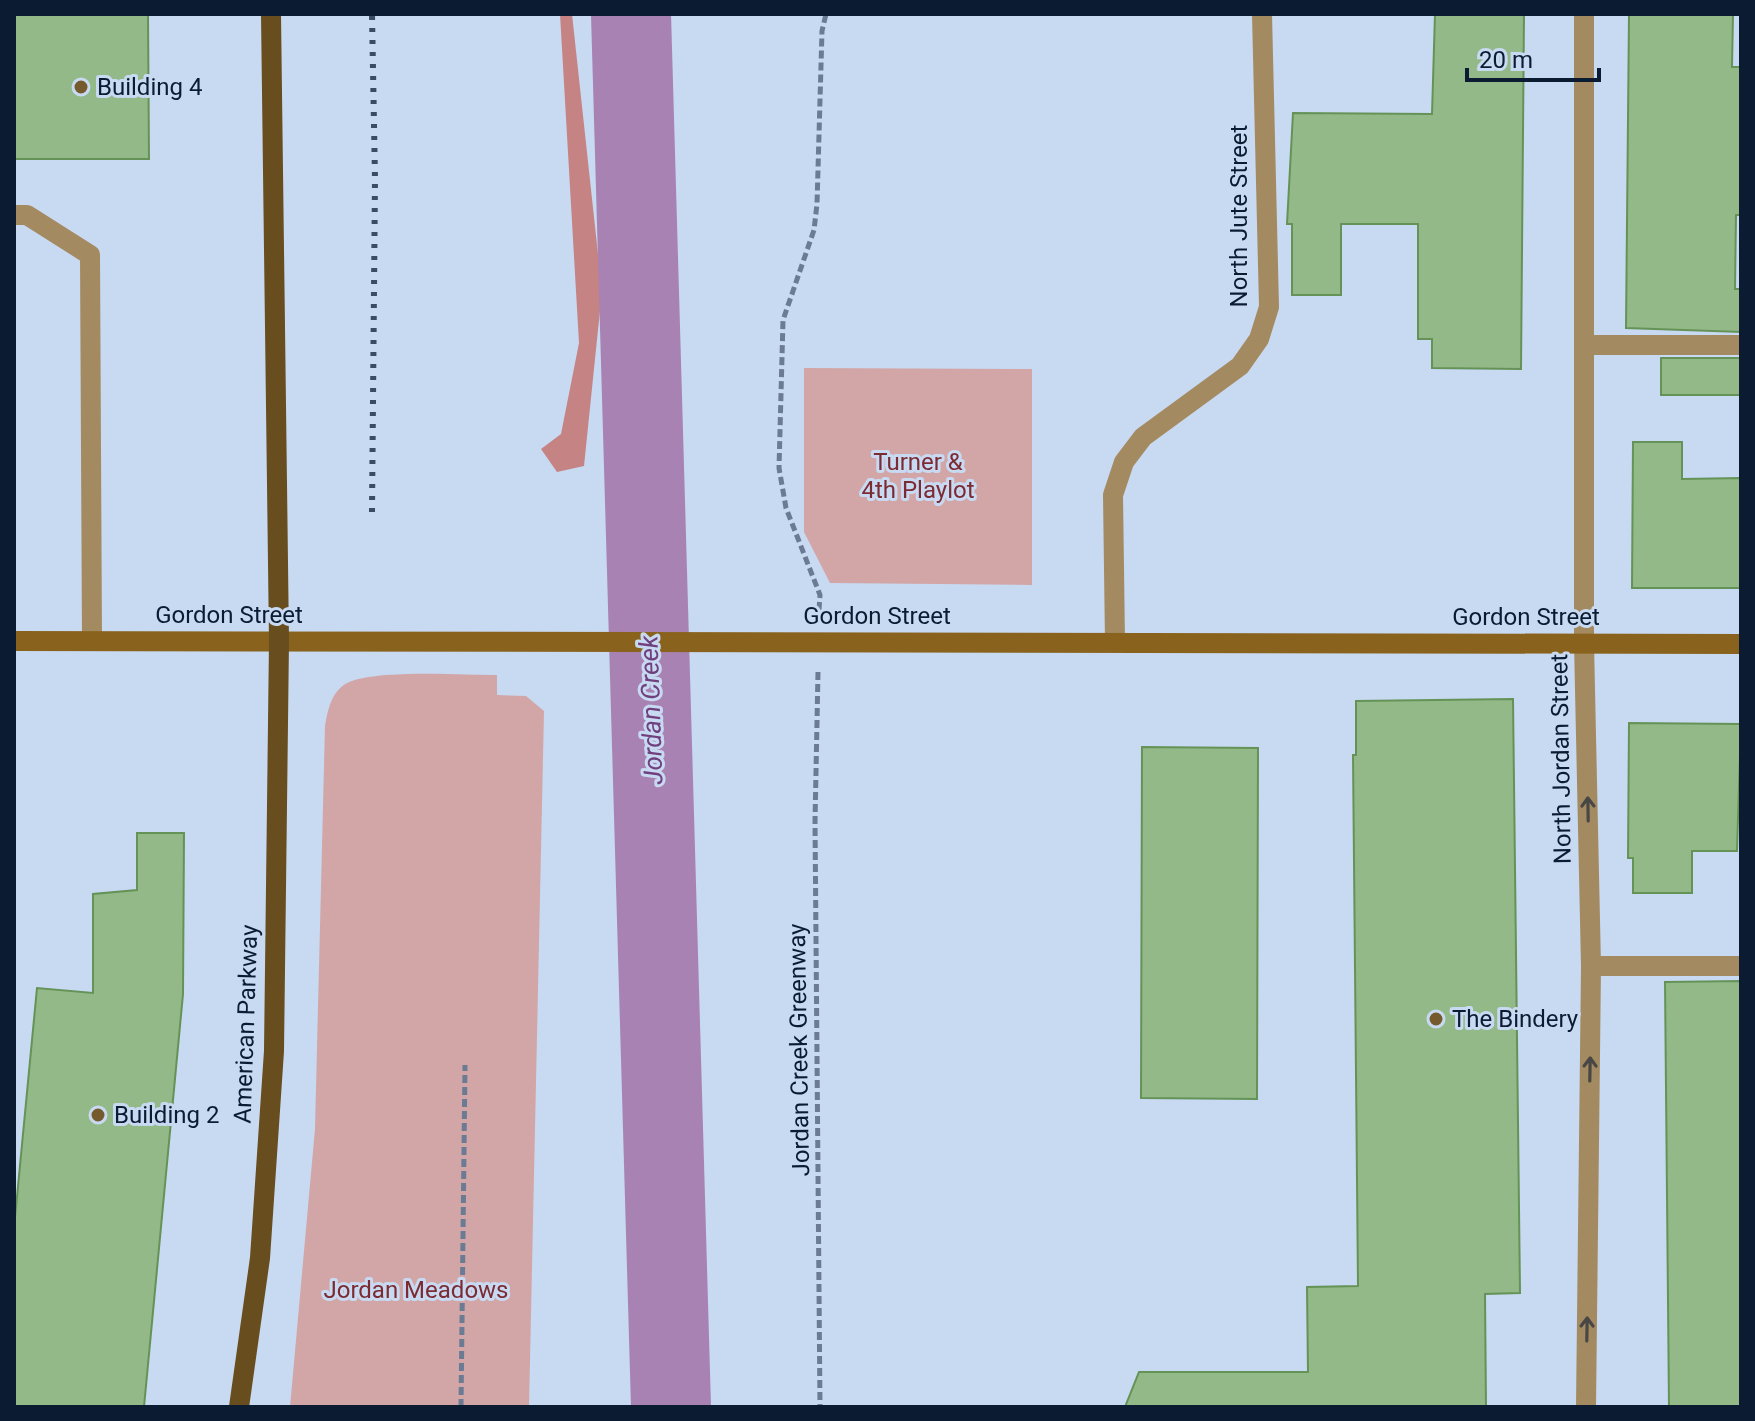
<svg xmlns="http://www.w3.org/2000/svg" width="1755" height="1421" viewBox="0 0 1755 1421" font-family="Roboto,sans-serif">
<rect width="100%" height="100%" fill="#c8d9f2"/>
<g fill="#d2a6a6">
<polygon points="804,368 1032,369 1032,585 830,583 804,532"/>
<path d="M497,675V695L526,696L544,711L529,1407H290L315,1129L325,726C328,710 331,692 347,683C375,669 463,675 497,675Z"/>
</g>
<polygon fill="#c68384" points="560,14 572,14 602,291 584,466 557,472 541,449 561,434 579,343"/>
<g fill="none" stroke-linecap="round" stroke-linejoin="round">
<polyline stroke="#a882b3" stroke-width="80" points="631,14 671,1407"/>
</g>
<g fill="#92b987" stroke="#659357" stroke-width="2">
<polygon points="14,14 148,14 149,159 14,159"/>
<polygon points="1435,14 1524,14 1521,369 1432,368 1432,339 1418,339 1418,224 1341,224 1341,295 1292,295 1292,224 1287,224 1293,113 1432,114"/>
<polygon points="1629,14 1733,14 1732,67 1741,67 1741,215 1736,215 1735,289 1741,289 1741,332 1626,328"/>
<rect x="1661" y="358" width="80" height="37"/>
<polygon points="1633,442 1682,442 1682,479 1741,478 1741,588 1632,588"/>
<polygon points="1513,699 1520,1293 1485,1294 1486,1407 1125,1407 1139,1372 1308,1372 1307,1287 1358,1286 1353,755 1356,755 1356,701"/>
<polygon points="1629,723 1741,724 1737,851 1692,851 1692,893 1633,893 1633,858 1628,858"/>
<polygon points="1142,747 1258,748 1257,1099 1141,1098"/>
<polygon points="137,833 184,833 183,994 144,1407 14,1407 14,1228 37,988 93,993 93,894 137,890"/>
<polygon points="1741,981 1741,1407 1669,1407 1665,982"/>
</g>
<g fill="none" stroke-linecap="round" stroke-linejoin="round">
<g stroke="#6b7b93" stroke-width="5" stroke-dasharray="8 4" stroke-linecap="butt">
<polyline points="819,610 820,595 786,508 779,468 783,320 814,230 817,204 822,31 826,14"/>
<polyline points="818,672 815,822 820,1407"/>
<polyline points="461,1407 465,1065"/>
</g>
<g stroke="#a48a61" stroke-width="20">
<polyline points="14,215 27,215 90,255 92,641"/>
<polyline points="1584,345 1741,345"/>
<polyline points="1115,642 1113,495 1124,462 1143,437 1240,366 1259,339 1269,307 1262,14"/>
<polyline points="1591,966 1741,966"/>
</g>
<polyline stroke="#a48a61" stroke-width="20" points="1584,14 1584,643 1591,966 1586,1407"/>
<polyline stroke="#89631d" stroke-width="20" points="14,641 1741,644"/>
<polyline stroke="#684d1e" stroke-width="20" points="239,1407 260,1258 274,1051 279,641 271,14"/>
<polyline stroke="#3a4b62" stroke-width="6" stroke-dasharray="4 8" stroke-linecap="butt" points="372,512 375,179 372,14"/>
</g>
<defs><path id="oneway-shaft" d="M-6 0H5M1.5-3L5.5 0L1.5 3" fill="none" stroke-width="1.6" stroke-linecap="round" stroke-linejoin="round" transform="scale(2)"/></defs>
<g stroke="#484745">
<use href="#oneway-shaft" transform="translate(1588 809) rotate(-91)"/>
<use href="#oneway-shaft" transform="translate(1590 1069) rotate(-89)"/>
<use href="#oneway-shaft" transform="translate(1587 1329) rotate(-89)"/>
</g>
<g fill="#755a2d" stroke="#c8d9f2" stroke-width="3">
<circle cx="81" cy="87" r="8"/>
<circle cx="1436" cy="1019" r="8"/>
<circle cx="98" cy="1115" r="8"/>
</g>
<g text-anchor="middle" stroke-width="6" stroke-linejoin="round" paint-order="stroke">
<g font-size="24" fill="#0b1b32" stroke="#c8d9f2" text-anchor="start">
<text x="97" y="95">Building 4</text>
<text x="1452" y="1027">The Bindery</text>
<text x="114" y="1123">Building 2</text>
</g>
<g font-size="24" fill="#0b1b32" stroke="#c8d9f2">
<text transform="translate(1239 216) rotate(-90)" y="8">North Jute Street</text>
<text x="229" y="623">Gordon Street</text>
<text x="877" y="624">Gordon Street</text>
<text x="1526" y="625">Gordon Street</text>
<text transform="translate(1561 759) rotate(-91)" y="8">North Jordan Street</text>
<text transform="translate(246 1024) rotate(-88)" y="8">American Parkway</text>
<text transform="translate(799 1050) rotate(-91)" y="8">Jordan Creek Greenway</text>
</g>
<g font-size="24" fill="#7c2b32" stroke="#c8d9f2">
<text x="918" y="470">Turner &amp;<tspan x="918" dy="28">4th Playlot</tspan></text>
<text x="416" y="1298">Jordan Meadows</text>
</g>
<g font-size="26" font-style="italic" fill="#703f7d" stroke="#c8d9f2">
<text transform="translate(651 710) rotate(-92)" y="9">Jordan Creek</text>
</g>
</g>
<rect width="1755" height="1421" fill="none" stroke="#0b1b32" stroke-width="32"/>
<path d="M1467 68v12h132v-12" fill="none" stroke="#0b1b32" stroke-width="4"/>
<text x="1479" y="68" font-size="24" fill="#0b1b32" stroke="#c8d9f2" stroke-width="6" paint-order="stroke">20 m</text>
</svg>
